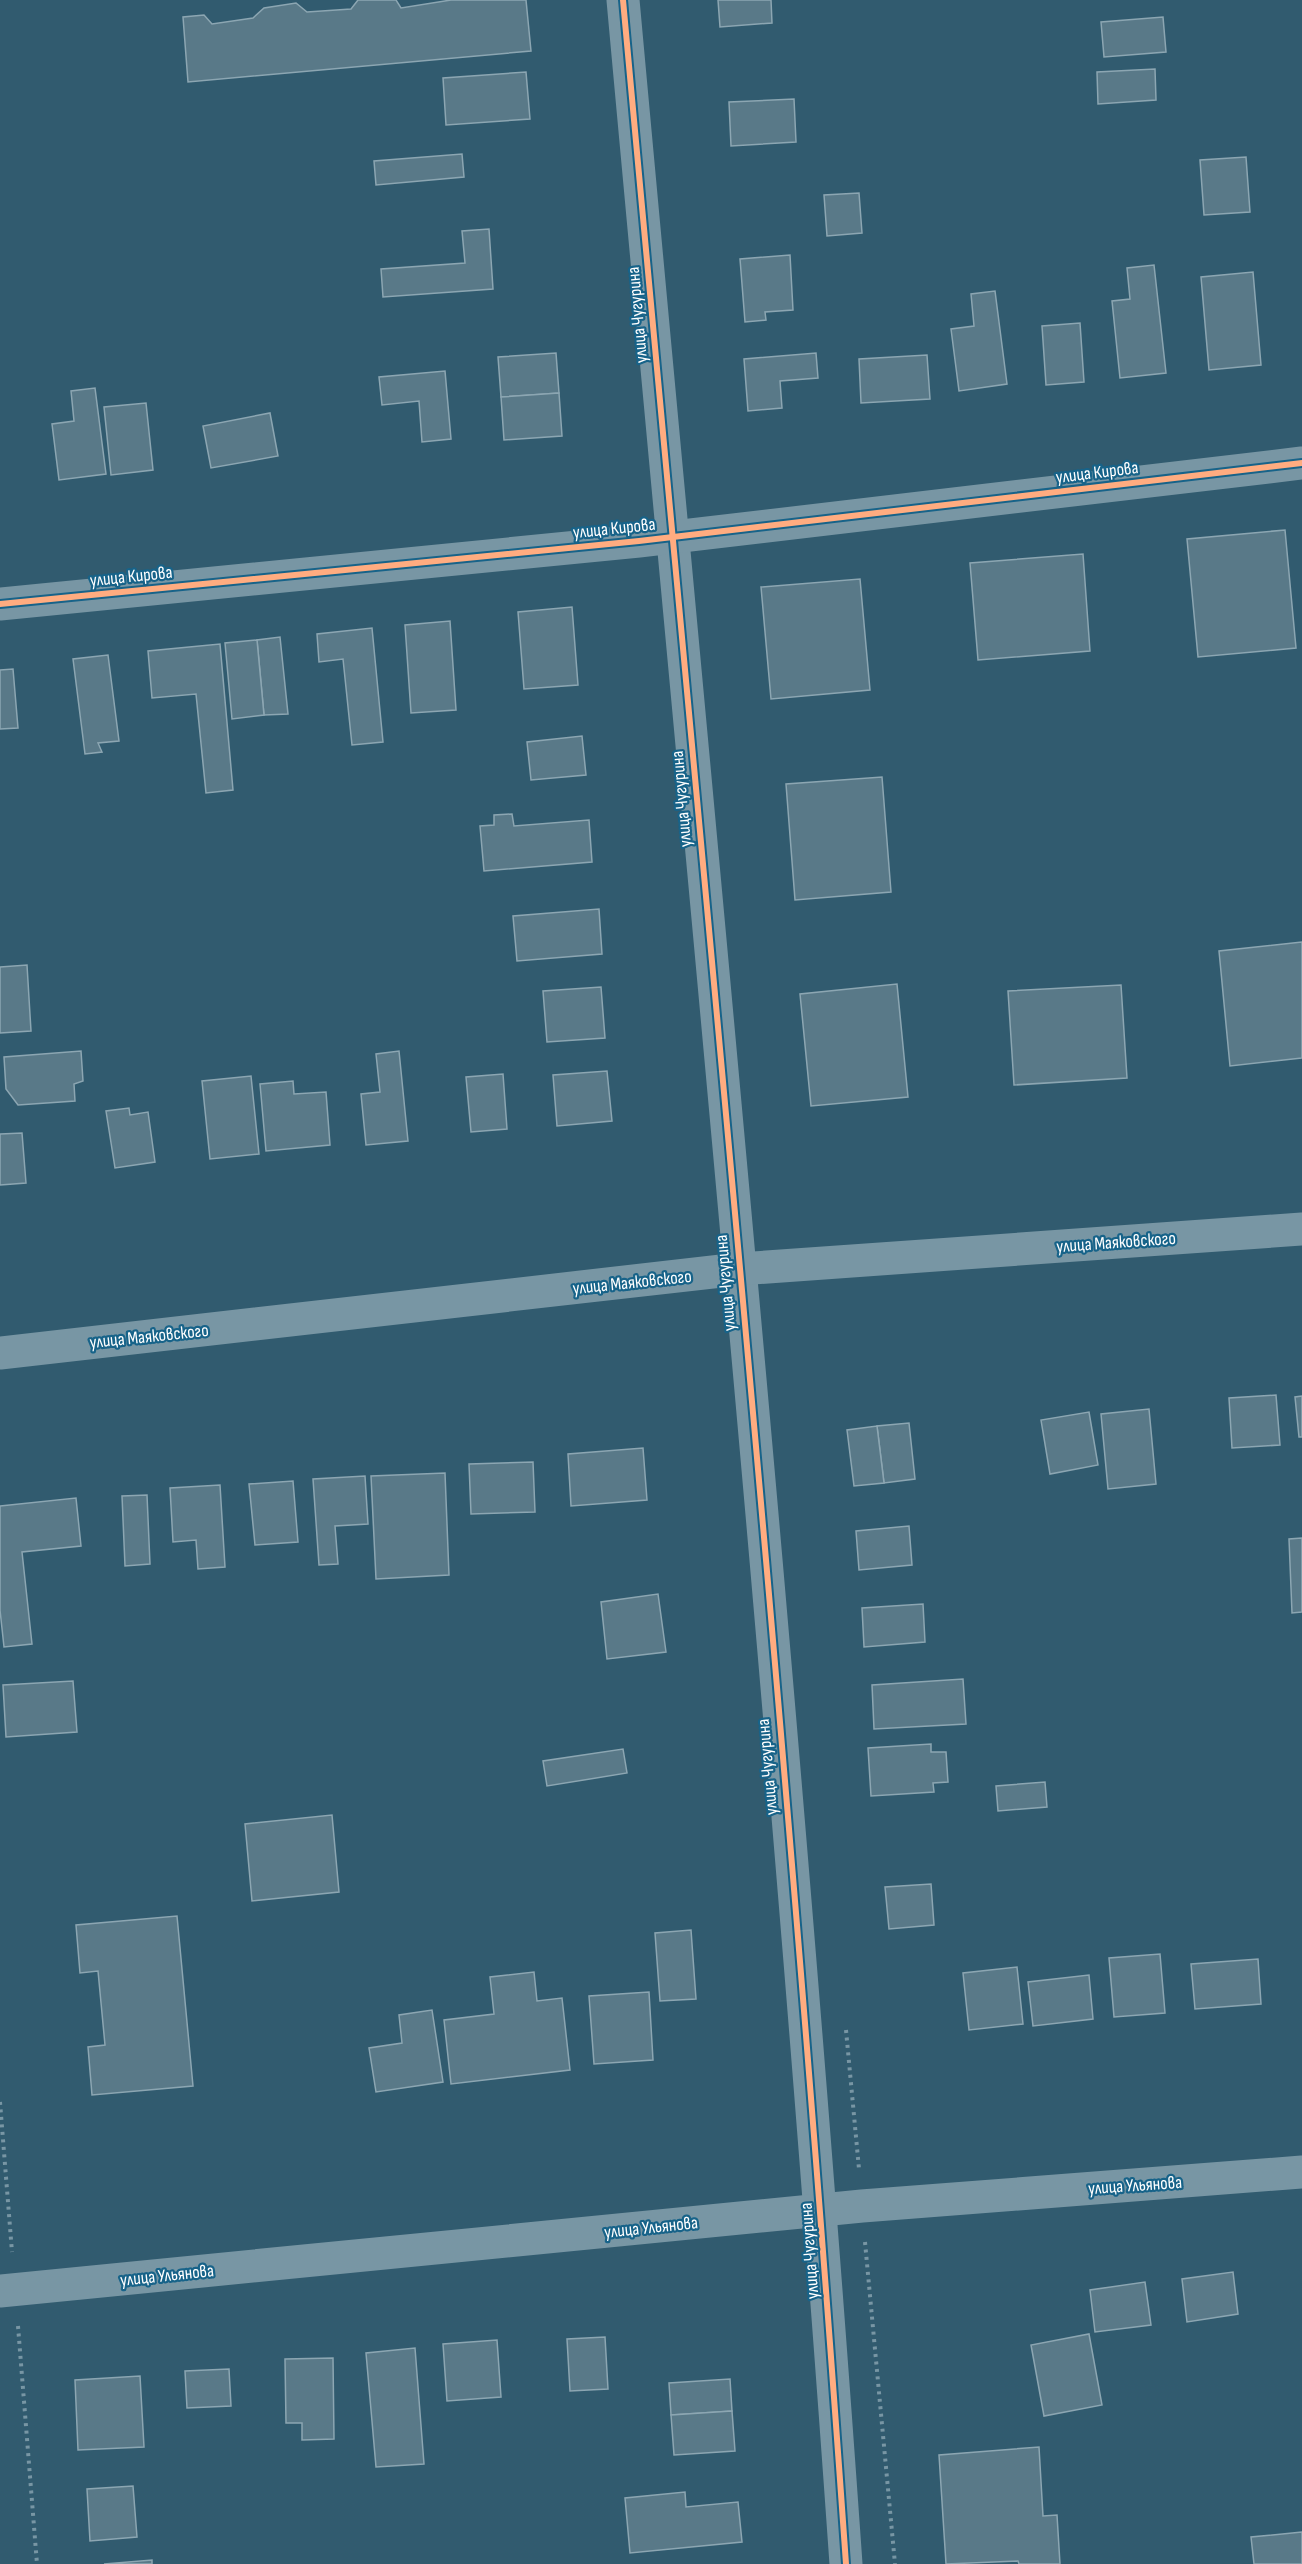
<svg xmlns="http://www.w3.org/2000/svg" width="1302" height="2564" viewBox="0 0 1302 2564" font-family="'Sofia Sans Condensed',sans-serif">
<rect width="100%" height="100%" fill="#315b6f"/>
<g fill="#597988" stroke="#8ca6b2" stroke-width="1.5">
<polygon points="358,0 396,0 401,8 451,0 526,0 531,51 188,82 183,17 204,15 212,24 253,18 264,8 296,3 307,12 351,9"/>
<polygon points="718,0 771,0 772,23 720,27"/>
<polygon points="1163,17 1166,52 1104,57 1101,22"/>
<polygon points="1155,69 1156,100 1098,104 1097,72"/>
<polygon points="526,72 530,119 446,125 443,78"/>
<polygon points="794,99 796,142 731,146 729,102"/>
<polygon points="462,154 464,177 376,185 374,161"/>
<polygon points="1246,157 1250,212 1204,215 1200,160"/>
<polygon points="859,193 862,233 827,236 824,195"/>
<polygon points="489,229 493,289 383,297 381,269 465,263 462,231"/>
<polygon points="790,255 793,310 765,312 766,320 745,322 740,259"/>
<polygon points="1154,265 1166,373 1120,378 1112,301 1130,299 1127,268"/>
<polygon points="1253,272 1261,365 1209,370 1201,277"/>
<polygon points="995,291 1007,384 959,391 951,329 974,326 971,294"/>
<polygon points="1080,323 1084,382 1046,385 1042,326"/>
<polygon points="556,353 559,393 501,397 498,357"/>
<polygon points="816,353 818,378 780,381 782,408 748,411 744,359"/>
<polygon points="927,355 930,399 861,403 859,359"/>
<polygon points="445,371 451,439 422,442 419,401 382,405 379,377"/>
<polygon points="95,388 106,474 59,480 52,424 74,421 71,391"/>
<polygon points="559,393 562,436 504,440 501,397"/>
<polygon points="146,403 153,470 111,475 104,407"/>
<polygon points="270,413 278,456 211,468 203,426"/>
<polygon points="1285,530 1296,648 1198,657 1187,539"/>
<polygon points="1083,554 1090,651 978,660 970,563"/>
<polygon points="860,579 870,690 771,699 761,587"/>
<polygon points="572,607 578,685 524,689 518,612"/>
<polygon points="450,621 456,710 411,713 405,625"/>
<polygon points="372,628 383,742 352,745 343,659 319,662 317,634"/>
<polygon points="280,637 288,714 264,715 257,640"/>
<polygon points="257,640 264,715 232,719 225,643"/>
<polygon points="220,644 233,790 206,793 196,694 152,698 148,651"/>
<polygon points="108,655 119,741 98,743 102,752 85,754 73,659"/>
<polygon points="13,669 18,728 0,729 0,670"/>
<polygon points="582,736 586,775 531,780 527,742"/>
<polygon points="882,777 891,892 795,900 786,784"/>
<polygon points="512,814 514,826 589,820 592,862 484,871 480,826 494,825 494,815"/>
<polygon points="599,909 602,954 517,961 513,916"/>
<polygon points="1302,942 1302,1058 1230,1066 1219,951"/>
<polygon points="27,965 31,1031 0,1033 0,967"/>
<polygon points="897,984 908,1097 811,1106 800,994"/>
<polygon points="1121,985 1127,1078 1014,1085 1008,991"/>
<polygon points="601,987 605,1038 547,1042 543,991"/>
<polygon points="81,1051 83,1081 74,1084 75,1101 18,1105 6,1089 4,1057"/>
<polygon points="399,1051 408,1141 366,1145 361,1094 380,1092 376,1054"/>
<polygon points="607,1071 612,1121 557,1126 553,1075"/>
<polygon points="503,1074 507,1129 471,1132 466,1077"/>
<polygon points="251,1076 259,1154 210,1159 202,1081"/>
<polygon points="293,1081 294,1094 326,1092 330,1145 266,1151 260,1084"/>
<polygon points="129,1108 130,1115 148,1112 155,1162 115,1168 106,1111"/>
<polygon points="22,1133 26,1183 0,1185 0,1134"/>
<polygon points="1276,1395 1280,1445 1232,1448 1229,1398"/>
<polygon points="1302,1396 1302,1437 1299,1437 1295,1397"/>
<polygon points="1149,1409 1156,1484 1108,1489 1101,1414"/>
<polygon points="1089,1412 1098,1465 1050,1474 1041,1420"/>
<polygon points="909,1423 915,1479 884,1483 877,1426"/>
<polygon points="877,1426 884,1483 854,1486 847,1430"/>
<polygon points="643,1448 647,1500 571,1506 568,1454"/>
<polygon points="533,1462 535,1512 471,1514 469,1464"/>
<polygon points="445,1473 449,1575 376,1579 371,1476"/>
<polygon points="365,1476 368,1524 335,1526 338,1564 319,1565 313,1479"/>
<polygon points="293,1481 298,1542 255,1545 249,1484"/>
<polygon points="220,1485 225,1567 198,1569 196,1540 173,1542 170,1488"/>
<polygon points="147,1495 150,1564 125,1566 122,1496"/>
<polygon points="76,1498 81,1546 22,1552 32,1644 4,1647 0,1610 0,1506"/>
<polygon points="909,1526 912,1565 859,1570 856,1531"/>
<polygon points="1302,1538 1302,1612 1292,1613 1289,1539"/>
<polygon points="658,1594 666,1652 607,1659 601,1602"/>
<polygon points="923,1604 925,1642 864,1647 862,1608"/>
<polygon points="963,1679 966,1724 874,1729 872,1685"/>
<polygon points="73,1681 77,1732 6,1737 3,1685"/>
<polygon points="931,1744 931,1752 946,1752 948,1782 933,1783 934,1792 871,1796 868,1748"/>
<polygon points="623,1749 627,1773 547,1786 543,1761"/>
<polygon points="1045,1782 1047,1807 998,1811 996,1786"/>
<polygon points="332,1815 339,1892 252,1901 245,1824"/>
<polygon points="931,1884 934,1925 889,1929 885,1887"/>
<polygon points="177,1916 193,2086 92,2095 88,2047 105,2045 98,1971 80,1973 76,1925"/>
<polygon points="691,1930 696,1999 660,2001 655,1933"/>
<polygon points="1160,1954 1165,2013 1114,2017 1109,1958"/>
<polygon points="1258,1959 1261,2004 1195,2009 1191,1964"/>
<polygon points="1017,1967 1023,2024 969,2030 963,1973"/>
<polygon points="534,1972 537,2001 562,1998 570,2070 451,2084 444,2020 494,2014 490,1977"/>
<polygon points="1089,1975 1093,2019 1033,2026 1028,1982"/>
<polygon points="649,1992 653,2060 594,2064 589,1996"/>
<polygon points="432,2010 443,2082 376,2092 369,2048 402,2043 399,2015"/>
<polygon points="1233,2272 1238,2314 1187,2322 1182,2279"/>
<polygon points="1145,2282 1151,2325 1095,2332 1090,2290"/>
<polygon points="1089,2334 1102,2405 1044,2416 1031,2345"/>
<polygon points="605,2337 608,2389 570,2391 567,2339"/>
<polygon points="497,2340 501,2397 447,2401 443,2344"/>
<polygon points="415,2348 424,2464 376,2467 366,2353"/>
<polygon points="333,2358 334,2439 302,2440 302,2423 286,2423 285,2359"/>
<polygon points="229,2369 231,2406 187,2408 185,2371"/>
<polygon points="140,2376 144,2447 78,2450 75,2380"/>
<polygon points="730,2379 732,2411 671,2415 669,2383"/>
<polygon points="732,2411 735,2451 674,2455 671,2415"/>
<polygon points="1039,2447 1043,2516 1057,2515 1060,2564 1019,2564 1018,2561 946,2564 939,2455"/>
<polygon points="133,2486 137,2537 90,2541 87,2489"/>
<polygon points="685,2492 686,2507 738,2502 742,2542 630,2553 625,2498"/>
<polygon points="1302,2532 1302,2564 1254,2564 1251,2537"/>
<polygon points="152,2560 152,2564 104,2564"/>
</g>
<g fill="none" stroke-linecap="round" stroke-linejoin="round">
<g stroke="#7896a4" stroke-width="4" stroke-dasharray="3 4.5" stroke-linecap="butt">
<polyline points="846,2030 859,2169"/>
<polyline points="0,2102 12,2252"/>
<polyline points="865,2242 895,2564"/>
<polyline points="18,2326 37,2564"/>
</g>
<g stroke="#7896a4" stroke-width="33">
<path d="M623,0C701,854 786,1708 846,2564"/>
<polyline points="0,604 639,541 1302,463"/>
<polyline points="0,1353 739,1269 1302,1229"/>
<polyline points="0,2291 862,2206 1302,2172"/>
</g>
<g stroke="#176389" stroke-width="10">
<g id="cycleway">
<path d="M623,0C701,854 786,1708 846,2564"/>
<polyline points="0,604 639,541 1302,463"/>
</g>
</g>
<use href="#cycleway" stroke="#ffac80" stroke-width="6"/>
</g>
<g text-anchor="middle" stroke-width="4.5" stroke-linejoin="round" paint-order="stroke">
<g font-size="18" fill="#fff" stroke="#176389">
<text transform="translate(637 315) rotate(-95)" y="6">улица Чугурина</text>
<text transform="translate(1097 472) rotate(-7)" y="6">улица Кирова</text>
<text transform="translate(614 528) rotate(-6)" y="6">улица Кирова</text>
<text transform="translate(131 576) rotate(-6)" y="6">улица Кирова</text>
<text transform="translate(681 799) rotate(-95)" y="6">улица Чугурина</text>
<text transform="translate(1116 1242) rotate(-4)" y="6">улица Маяковского</text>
<text transform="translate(632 1282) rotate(-6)" y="6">улица Маяковского</text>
<text transform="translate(725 1283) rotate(-95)" y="6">улица Чугурина</text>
<text transform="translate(149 1336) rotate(-6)" y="6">улица Маяковского</text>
<text transform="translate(767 1767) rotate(-95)" y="6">улица Чугурина</text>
<text transform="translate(1135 2185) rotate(-4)" y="6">улица Ульянова</text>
<text transform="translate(651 2227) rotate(-6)" y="6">улица Ульянова</text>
<text transform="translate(809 2251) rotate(-94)" y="6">улица Чугурина</text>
<text transform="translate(167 2275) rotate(-6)" y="6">улица Ульянова</text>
</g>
</g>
</svg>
